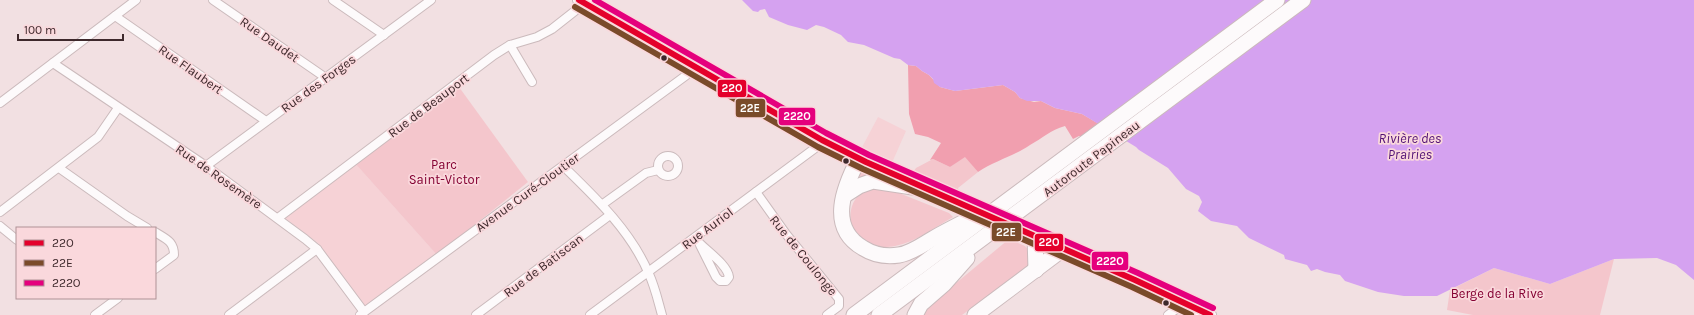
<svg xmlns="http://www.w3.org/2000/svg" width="1694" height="315" viewBox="0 0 1694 315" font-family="Karla,sans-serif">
<rect width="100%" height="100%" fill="#f2e0e2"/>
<g fill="#f6d2d6">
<polygon points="878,117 906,131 891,165 860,151"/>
<polygon points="353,161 437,255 366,307 318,243 281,215"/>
</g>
<g fill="#f4c6cc">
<polygon points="459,87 528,182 437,255 353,161"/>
<polygon points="965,156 978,172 958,188 960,195 911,175 916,168 933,159 950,167"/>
<polygon points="862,166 882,177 856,185 858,167"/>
<path d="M884,187L949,213L953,217C935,227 916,242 895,246C884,248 869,248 860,240C846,226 847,199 866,190C871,187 878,188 884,187Z"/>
<polygon points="1009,239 1025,246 1030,252 1029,266 962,315 922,315 931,304"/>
<polygon points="1614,259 1600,315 1473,315 1447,310 1450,290 1494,268 1550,284"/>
</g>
<path fill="#f19faf" d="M908,65L916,66L922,71L929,75L940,87L955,91L1003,85L1015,92L1020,98L1034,102L1041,101L1055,108L1082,114L1099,124L1083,137L1079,136L1073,139L1065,126C1050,130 1043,138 1030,145C1014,156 994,161 978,172L965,157L950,167L933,159L930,160L941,143L928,137L915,134L909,114Z"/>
<polygon fill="#d5a2f0" points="742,0 1694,0 1694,280 1676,265 1657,258 1614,259 1550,284 1494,268 1437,296 1404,296 1378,292 1345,281 1340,275 1325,272 1317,269 1311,271 1307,265 1285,259 1284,255 1249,238 1237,226 1211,221 1198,211 1202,202 1199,196 1186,189 1168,168 1139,150 1136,147 1082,114 1055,108 1041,101 1027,101 1020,98 1015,92 1003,85 955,91 940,87 934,83 933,79 929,75 922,71 916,66 908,65 900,59 894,58 864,45 848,42 841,35 824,27 816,25 807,30 788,25 769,17 765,9 760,10 758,12 753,11"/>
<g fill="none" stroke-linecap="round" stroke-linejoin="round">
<g stroke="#cbbabc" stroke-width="10">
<g id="street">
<polyline points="213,0 326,78"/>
<polyline points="333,0 384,35"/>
<polyline points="115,16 266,121"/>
<polyline points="510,45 532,82"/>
<polyline points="53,63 206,166 305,239 317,249 364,312"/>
<polyline points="0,103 136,0"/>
<circle cx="668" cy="166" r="10"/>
<polyline points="206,166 431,0"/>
<path d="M563,166C595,197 631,231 649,274C655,287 658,301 662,315"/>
<polyline points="59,168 127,216 147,228"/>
<polyline points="756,192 786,234 839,299 839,306 827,315"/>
<polyline points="603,204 646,173 658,170"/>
<polyline points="0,212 98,137 118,108"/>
<polyline points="278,218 494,55 510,45 537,37 552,29 585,3"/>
<polyline points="0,226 17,240"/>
<path d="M155,232C166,239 174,241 174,255L155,269"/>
<path d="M695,238C703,249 727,263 729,277L726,281H720L716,277L700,245"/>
<polyline points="95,315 118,298"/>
<polyline points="229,315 317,249"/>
<polyline points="360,315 688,74 693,67"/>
<polyline points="476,315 610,215"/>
<polyline points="590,315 818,146 822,140"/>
<polyline points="1168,315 1175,310 1181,301"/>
</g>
</g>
<g stroke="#cbbabc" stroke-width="14">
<g id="secondary">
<polyline points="579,0 693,67 822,140 953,200"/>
<polyline points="1035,236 1210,315"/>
</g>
</g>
<g stroke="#cbbabc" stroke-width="17">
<g id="highway">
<path d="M859,158C844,187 827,227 863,248C874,255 886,257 899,255C912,253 923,244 934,238C946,231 958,225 970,219"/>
<polyline points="845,195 859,186 873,181 926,189"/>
<polyline points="1035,236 1036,270"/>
<polyline points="854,315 1277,0"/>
<polyline points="879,315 1303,0"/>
<polyline points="915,315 921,304 944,284 967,258"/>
<polyline points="975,315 1063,249"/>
</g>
</g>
<use href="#street" stroke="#fdfafb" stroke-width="8"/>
<use href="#secondary" stroke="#fdfafb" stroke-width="12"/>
<use href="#highway" stroke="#fdfafb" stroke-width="15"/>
<g stroke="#cbbabc" stroke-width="14" stroke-linecap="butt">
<polyline id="secondary-bridge" points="953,200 1035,236"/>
</g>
<use href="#secondary-bridge" stroke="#fdfafb" stroke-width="12"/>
<g stroke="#fad8dc" stroke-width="9">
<polyline id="bus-1" points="579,0 822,140 866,162 1135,280 1210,315"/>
</g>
<g stroke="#fad8dc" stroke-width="9">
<polyline id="bus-2" points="575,7 818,147 863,169 1132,287 1191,315"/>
</g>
<g stroke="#fad8dc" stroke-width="9">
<polyline id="bus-3" points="595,0 826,133 869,155 1138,273 1213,308"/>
</g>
<use href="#bus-1" stroke="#e4002b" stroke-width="6"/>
<use href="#bus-2" stroke="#7a4b2a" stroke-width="6"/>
<use href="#bus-3" stroke="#e5007d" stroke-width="6"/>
</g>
<g fill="#3e292c" stroke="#fad8dc" stroke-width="1.5">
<circle cx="664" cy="58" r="3.5"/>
<circle cx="846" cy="161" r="3.5"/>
<circle cx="1166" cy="303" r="3.5"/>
</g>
<g text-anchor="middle" stroke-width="3.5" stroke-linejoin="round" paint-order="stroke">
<g font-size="13" fill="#3e292c" stroke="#fad8dc">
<text transform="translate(270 39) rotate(35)" y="5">Rue Daudet</text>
<text transform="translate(191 69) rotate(35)" y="5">Rue Flaubert</text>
<text transform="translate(318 83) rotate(-36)" y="5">Rue des Forges</text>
<text transform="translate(428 105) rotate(-37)" y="5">Rue de Beauport</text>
<text transform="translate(1091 158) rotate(-37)" y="5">Autoroute Papineau</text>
<text transform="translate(219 176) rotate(35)" y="5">Rue de Rosemère</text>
<text transform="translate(527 192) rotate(-36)" y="5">Avenue Curé-Cloutier</text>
<text transform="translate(707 228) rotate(-37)" y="5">Rue Auriol</text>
<text transform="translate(804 255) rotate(51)" y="5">Rue de Coulonge</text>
<text transform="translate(543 265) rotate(-37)" y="5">Rue de Batiscan</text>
</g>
<g font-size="13" fill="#840032" stroke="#fad8dc">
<text x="444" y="169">Parc<tspan x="444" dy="15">Saint-Victor</tspan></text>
<text x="1497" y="298">Berge de la Rive</text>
</g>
<g font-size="14" font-style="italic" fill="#521175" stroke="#fad8dc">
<text x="1410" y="143">Rivière des<tspan x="1410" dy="16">Prairies</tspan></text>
</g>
</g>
<g stroke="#fad8dc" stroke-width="1.5">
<rect x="717" y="79" width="30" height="19" rx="4" fill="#e4002b"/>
<rect x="735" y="98" width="31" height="20" rx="4" fill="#7a4b2a"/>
<rect x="778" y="107" width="38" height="19" rx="4" fill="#e5007d"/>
<rect x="991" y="222" width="31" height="20" rx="4" fill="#7a4b2a"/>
<rect x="1034" y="233" width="30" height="19" rx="4" fill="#e4002b"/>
<rect x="1091" y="251" width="38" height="20" rx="4" fill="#e5007d"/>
</g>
<g font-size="11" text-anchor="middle" font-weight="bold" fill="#fff">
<text x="732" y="92">22O</text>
<text x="750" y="112">22E</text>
<text x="797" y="120">222O</text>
<text x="1006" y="236">22E</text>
<text x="1049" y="246">22O</text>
<text x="1110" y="265">222O</text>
</g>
<rect x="16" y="227" width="140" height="72" fill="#fad8dc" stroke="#af9296"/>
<rect x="24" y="240" width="20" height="6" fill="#e4002b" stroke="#af9296"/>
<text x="52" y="247" font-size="12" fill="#3e292c">22O</text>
<rect x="24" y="260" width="20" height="6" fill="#7a4b2a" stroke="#af9296"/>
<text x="52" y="267" font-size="12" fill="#3e292c">22E</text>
<rect x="24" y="280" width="20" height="6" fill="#e5007d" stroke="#af9296"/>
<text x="52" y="287" font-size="12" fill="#3e292c">222O</text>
<path d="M18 34v6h105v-6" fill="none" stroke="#3e292c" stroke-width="2"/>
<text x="24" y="34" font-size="12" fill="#3e292c" stroke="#fad8dc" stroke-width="3" paint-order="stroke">100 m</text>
</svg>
